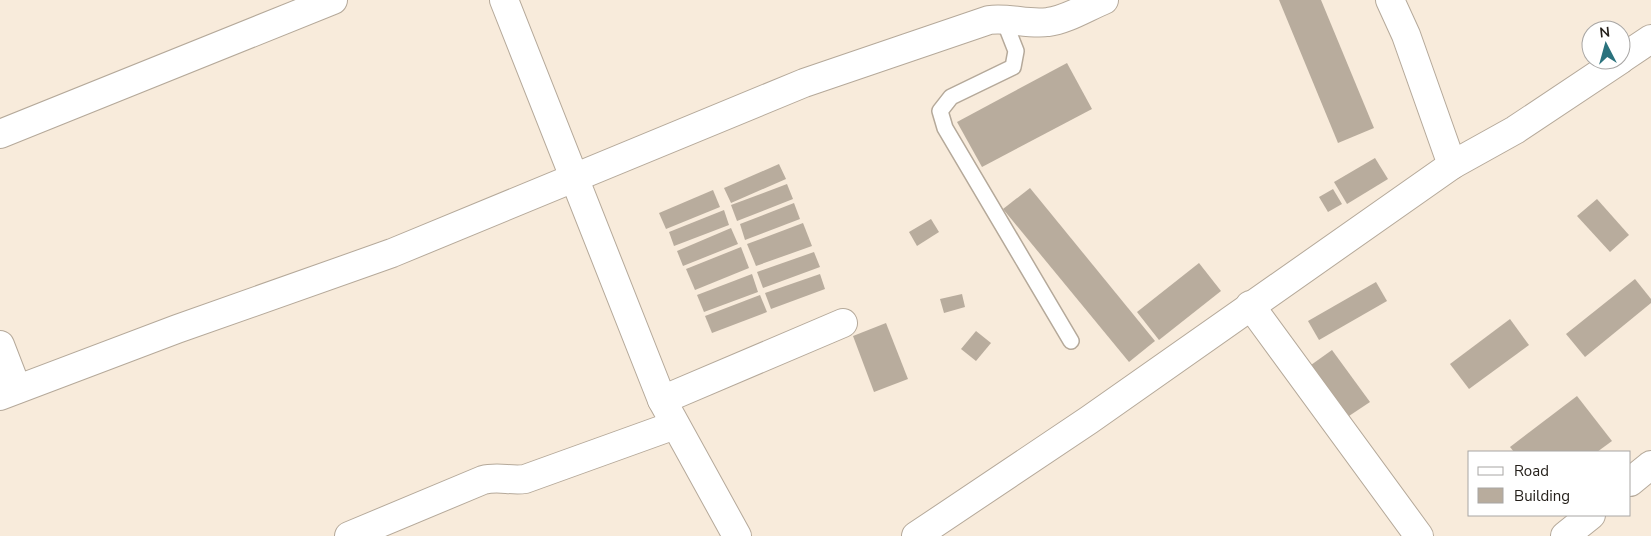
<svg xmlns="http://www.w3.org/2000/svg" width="1651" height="536" viewBox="0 0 1651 536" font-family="'Nunito Sans',sans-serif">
<rect width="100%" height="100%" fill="#f8ebdb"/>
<g fill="#b8ac9d">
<polygon points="1279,0 1321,0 1374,128 1338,143"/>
<polygon points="1067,63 1092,109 982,167 957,122"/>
<polygon points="1375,158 1388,179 1347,204 1334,182"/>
<polygon points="779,164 786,179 731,203 724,188"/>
<polygon points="787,184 793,199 737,221 731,205"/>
<polygon points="1030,188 1155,341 1129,362 1003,209"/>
<polygon points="1333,189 1342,204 1328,212 1319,197"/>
<polygon points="713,190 720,207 666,229 659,213"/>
<polygon points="1597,199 1629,235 1610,252 1577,216"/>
<polygon points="794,203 800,219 745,240 740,224"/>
<polygon points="724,210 729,225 674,246 669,232"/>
<polygon points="931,219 939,232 917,246 909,232"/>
<polygon points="803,223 812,246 756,266 747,244"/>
<polygon points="731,228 738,244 683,266 677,251"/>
<polygon points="741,247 749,268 695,290 686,269"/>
<polygon points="814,252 820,267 763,288 757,272"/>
<polygon points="1199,263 1221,291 1159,340 1137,312"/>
<polygon points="752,274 758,292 704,312 697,295"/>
<polygon points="820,274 825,289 771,309 765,293"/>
<polygon points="1635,279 1651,299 1651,303 1585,357 1566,334"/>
<polygon points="1376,282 1387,301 1319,340 1308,321"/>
<polygon points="962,294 965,307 944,313 940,299"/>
<polygon points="760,295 767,312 712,333 705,316"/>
<polygon points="1510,319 1529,345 1469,389 1450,364"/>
<polygon points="886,323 908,379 874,392 853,336"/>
<polygon points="976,331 991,343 976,361 961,349"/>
<polygon points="1332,350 1370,402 1349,416 1311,365"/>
<polygon points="1577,396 1612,441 1597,452 1514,452 1510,447"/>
</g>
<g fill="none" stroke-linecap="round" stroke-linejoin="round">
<g stroke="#b5a99a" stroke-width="18">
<polyline id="lane" points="1003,18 1016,51 1013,67 951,97 940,111 945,128 1071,341"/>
</g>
<g stroke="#b5a99a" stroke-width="30">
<g id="street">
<polyline points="504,0 662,400 737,536"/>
<polyline points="1390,0 1406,35 1452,165"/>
<polyline points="1621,59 1651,39"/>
<polyline points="0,134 333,0"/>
<polyline points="1250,305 1419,536"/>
<polyline points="0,345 17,389"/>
<path d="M0,396L177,329L392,253L804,83L989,20C1009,17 1028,25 1048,22C1066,20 1087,7 1104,0"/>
<polyline points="662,400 843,323"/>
<polyline points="1630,482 1651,465"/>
<path d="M349,536L483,480C498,476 510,481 525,479L675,425"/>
<polyline points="916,536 1089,420 1452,165 1515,130 1620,60"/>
<polyline points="1565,536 1591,515"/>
</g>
</g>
<use href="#lane" stroke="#fff" stroke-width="15"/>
<use href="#street" stroke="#fff" stroke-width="28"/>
</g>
<rect x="1468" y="451" width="162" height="65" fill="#ffffff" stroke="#a8a6a4"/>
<rect x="1478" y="467" width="25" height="8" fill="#ffffff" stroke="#a8a6a4"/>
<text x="1514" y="476" font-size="15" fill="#25201b">Road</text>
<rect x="1478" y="488" width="25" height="15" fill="#b8ac9d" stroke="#a8a6a4"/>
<text x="1514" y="501" font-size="15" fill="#25201b">Building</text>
<g transform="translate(1606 45) rotate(354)"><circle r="24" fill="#ffffff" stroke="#a8a6a4"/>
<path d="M0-4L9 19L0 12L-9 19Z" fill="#2a727d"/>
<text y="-8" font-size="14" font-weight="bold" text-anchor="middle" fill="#25201b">N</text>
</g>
</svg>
